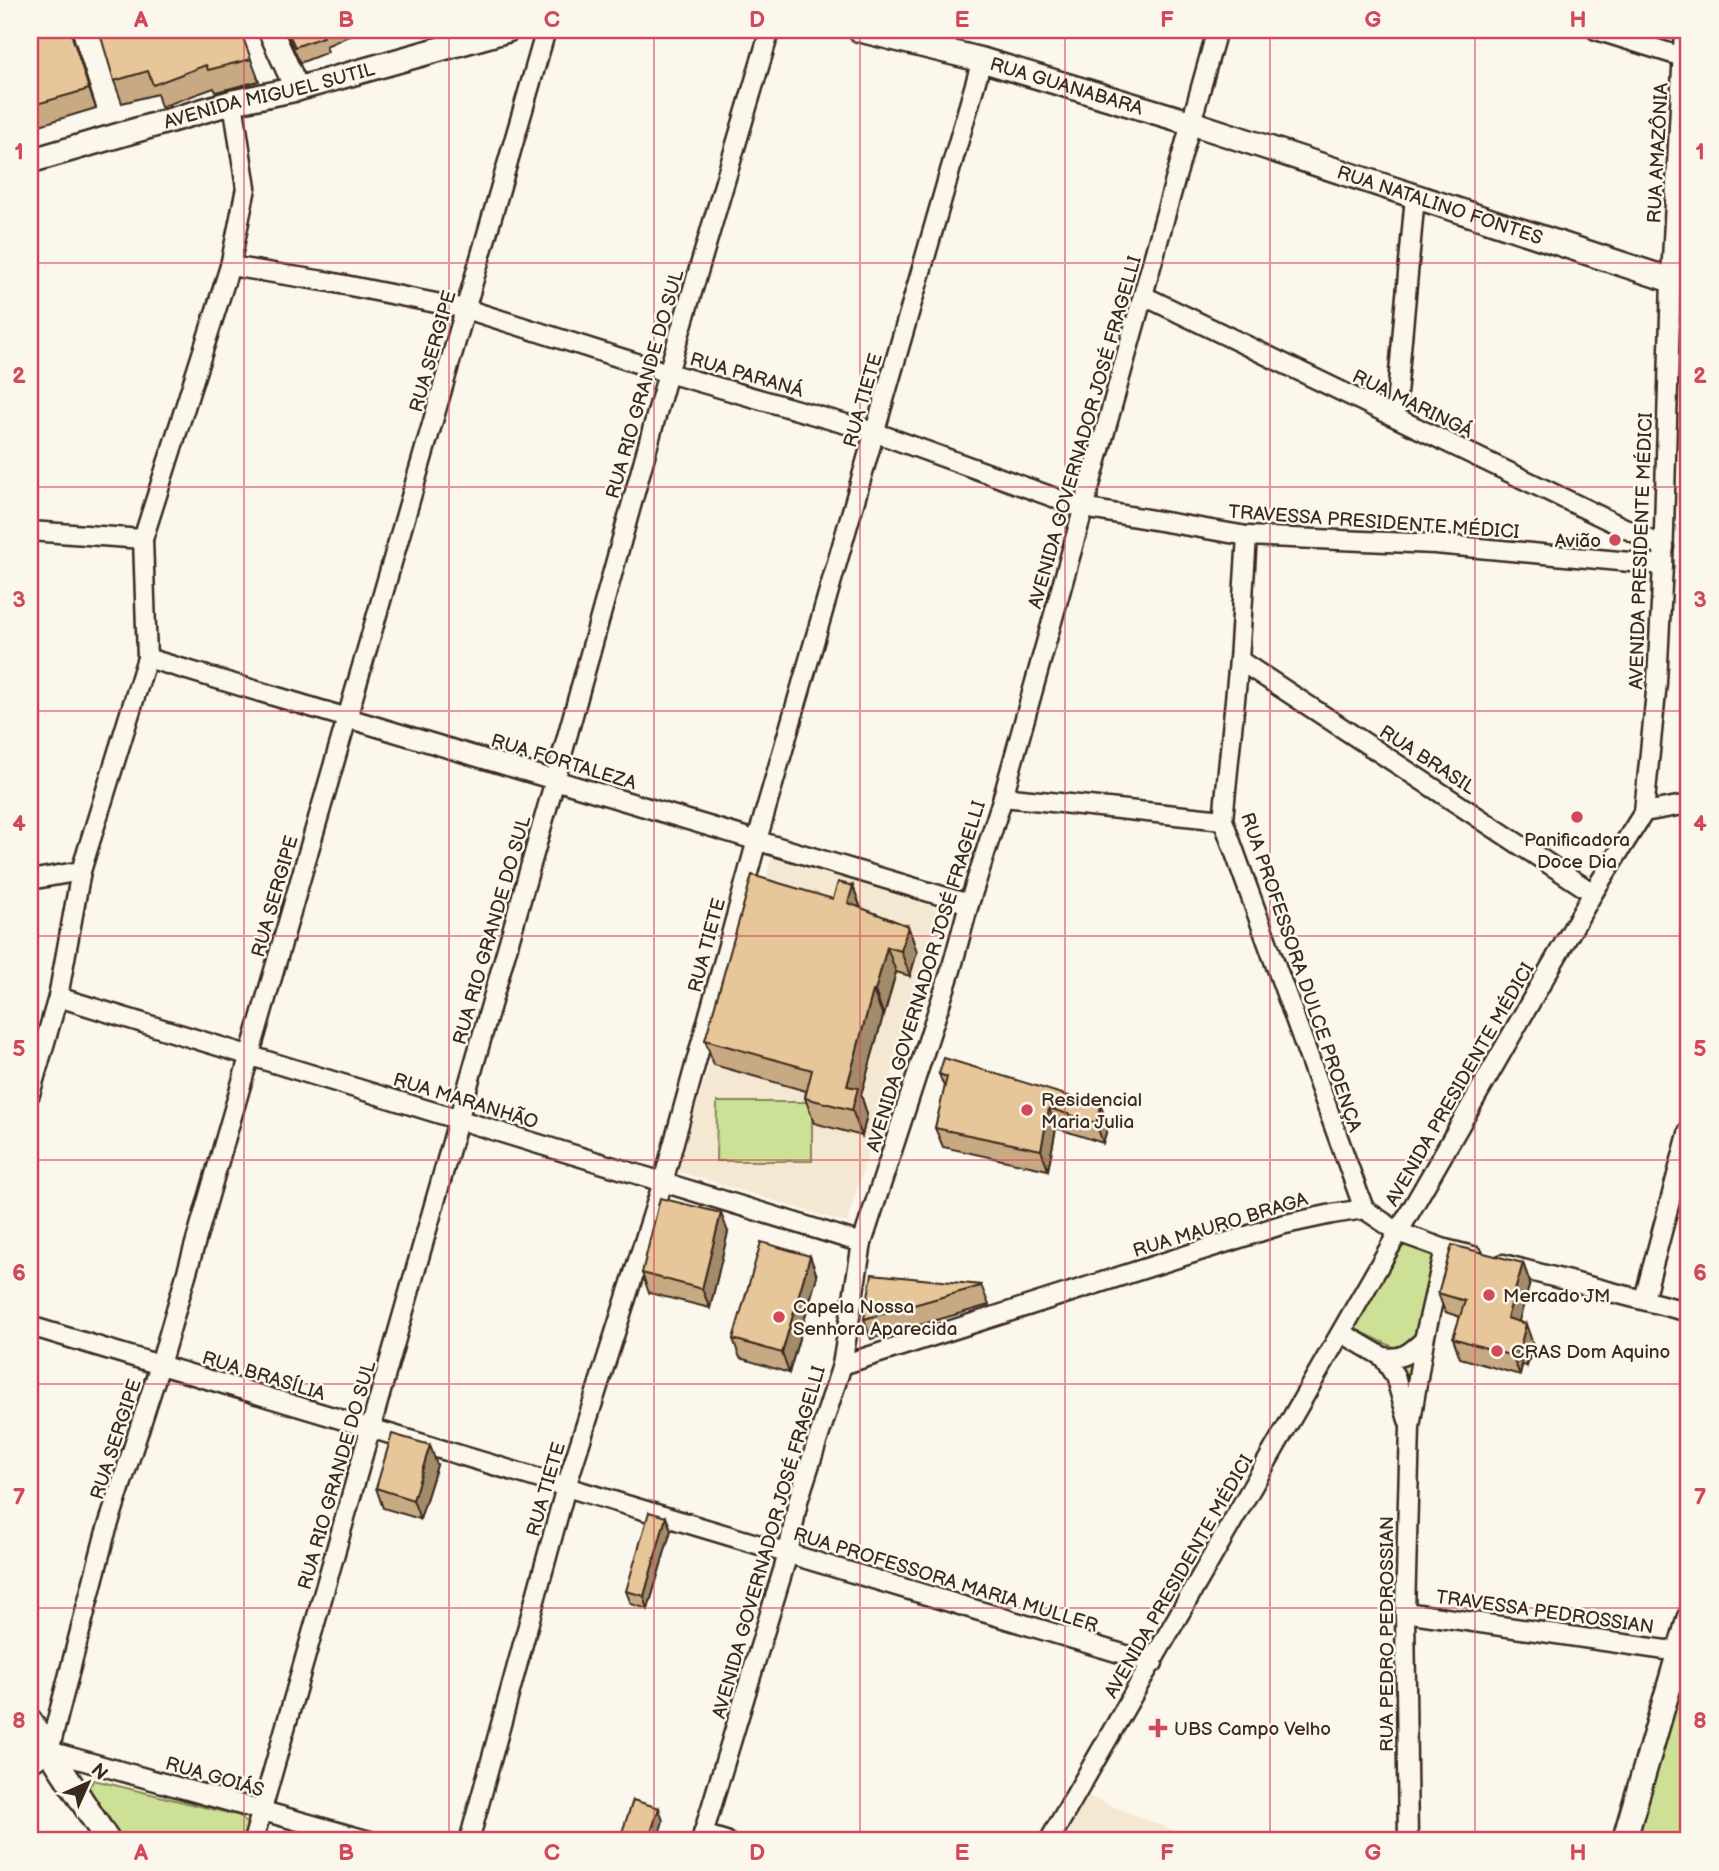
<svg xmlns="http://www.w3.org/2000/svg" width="1719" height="1871" viewBox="0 0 1719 1871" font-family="'Balsamiq Sans',sans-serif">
<rect width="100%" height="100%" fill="#fbf7ec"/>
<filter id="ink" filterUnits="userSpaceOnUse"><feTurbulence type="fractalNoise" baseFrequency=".0143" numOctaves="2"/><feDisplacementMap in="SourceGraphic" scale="14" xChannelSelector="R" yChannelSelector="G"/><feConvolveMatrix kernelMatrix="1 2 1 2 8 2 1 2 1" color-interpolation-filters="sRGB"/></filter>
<g filter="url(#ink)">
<g fill="#f5e8d3">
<polygon points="772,857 942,909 847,1223 677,1171"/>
<polygon points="1088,1796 1199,1841 1063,1841"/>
</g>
<g fill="#cde196" stroke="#84865a" stroke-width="2">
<polygon points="717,1102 812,1102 812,1161 716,1161"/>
<polygon points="1412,1241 1431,1251 1435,1260 1407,1398 1393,1347 1353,1328 1402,1248"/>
<polygon points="1689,1659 1689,1841 1635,1841"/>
<polygon points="94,1780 240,1816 250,1828 246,1841 125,1841 88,1788"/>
</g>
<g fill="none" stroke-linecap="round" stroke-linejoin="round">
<g stroke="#3b2a1e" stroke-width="23">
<g id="street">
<polyline points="1596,30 1689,59"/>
<polyline points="230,266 330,282 466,309 668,373 874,432 1083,508 1247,536 1435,544 1663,565"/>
<polyline points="1144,296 1664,547"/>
<polyline points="1395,417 1415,196"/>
<polyline points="30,531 143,539"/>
<polyline points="1247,536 1239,660 1223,820 1364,1209"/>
<polyline points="147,658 969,904"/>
<polyline points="1239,660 1593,893"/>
<polyline points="1003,797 1223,820"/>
<polyline points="1644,812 1689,804"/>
<polyline points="30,880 81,871"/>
<polyline points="58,997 862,1243"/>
<polyline points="30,1094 58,997 81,871 147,658 143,539 230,266 246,188 233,102"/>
<polyline points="1503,1264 1689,1312"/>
<polyline points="1644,1299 1689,1130"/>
<polyline points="30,1326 1153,1663"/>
<polyline points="1342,1333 1383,1357"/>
<polyline points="842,1365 1281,1225 1332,1214 1364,1209 1398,1232 1445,1249 1473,1256"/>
<path d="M1408,1420L1395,1376L1383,1357C1402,1360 1410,1353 1424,1340"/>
<polyline points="1405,1612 1679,1652"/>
<polyline points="49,1751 370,1841"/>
<polyline points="30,1764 49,1751 105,1535 160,1365 546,30"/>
<polyline points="703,1834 726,1841"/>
<polyline points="253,1841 555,780 668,373 770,30"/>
<polyline points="469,1841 566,1487 663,1182 757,840 982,60"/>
<polyline points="701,1841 788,1554 798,1501 842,1365 862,1243 951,970 969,904 1003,797 1217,30"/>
<polyline points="1049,1841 1593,893 1644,812 1657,682 1663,565 1671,279 1684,30"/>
<polyline points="1408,1841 1405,1612 1410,1427 1424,1340 1445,1249"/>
</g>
</g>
<g stroke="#3b2a1e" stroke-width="28">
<g id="secondary">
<polyline points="270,30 297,89"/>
<path id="s1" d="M860,30L982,60L1192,123L1689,286"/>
<path id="s2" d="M30,161L233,102L297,89L508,30"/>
<polyline points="30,1721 108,1841"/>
<polyline points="1624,1841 1689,1618"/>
</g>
</g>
<use href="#street" stroke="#fbf7ec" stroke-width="18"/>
<use href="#secondary" stroke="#fbf7ec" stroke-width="23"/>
</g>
<g fill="#c7aa84" stroke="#3b2a1e" stroke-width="2">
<polygon points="30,30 71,30 96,108 30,128"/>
<polygon points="240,30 259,81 216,92 214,88 161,107 157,94 122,103 114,81"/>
<polygon points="285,30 362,30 326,46 328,52 300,63"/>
<polygon points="368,30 383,30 369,34"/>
<polygon points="853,886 861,908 908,926 917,952 910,976 896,972 884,1016 883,1016 861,1095 867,1114 862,1136 814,1123 805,1098 806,1091 714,1065 705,1040 833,899"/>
<polygon points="939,1074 1108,1126 1103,1143 1056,1128 1048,1170 943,1147 935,1128 945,1089"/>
<polygon points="728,1232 710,1308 649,1293 642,1273"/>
<polygon points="810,1256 817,1276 789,1373 740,1358 733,1339"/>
<polygon points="1523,1263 1530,1283 1518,1322 1533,1344 1527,1366 1522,1365 1520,1375 1460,1358 1453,1338 1460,1317 1445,1312 1438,1293"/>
<polygon points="981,1285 989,1305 871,1339 864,1319"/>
<polygon points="437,1465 420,1519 383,1508 376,1488"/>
<polygon points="666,1517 671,1530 648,1609 631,1604 626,1591"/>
</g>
<g fill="#a28b6b" stroke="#3b2a1e" stroke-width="2">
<polygon points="70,30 71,30 96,108 89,89"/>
<polygon points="853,886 862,912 848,903"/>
<polygon points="908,926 917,952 910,976 901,951"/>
<polygon points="887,947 896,972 884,1016 875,991"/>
<polygon points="873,991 883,1016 861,1095 867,1114 862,1136 852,1110 847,1086"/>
<polygon points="1101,1106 1108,1126 1103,1143 1096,1123"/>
<polygon points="1049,1108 1056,1128 1048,1170 1041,1150"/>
<polygon points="721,1213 728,1232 710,1308 702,1289"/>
<polygon points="810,1256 817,1276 789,1373 782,1353"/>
<polygon points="1523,1263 1530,1283 1514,1338 1507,1318"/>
<polygon points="1526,1324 1533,1344 1527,1366 1520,1347"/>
<polygon points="1515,1346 1522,1365 1520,1375 1512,1356"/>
<polygon points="430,1445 437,1465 420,1519 413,1500"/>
<polygon points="666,1517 671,1530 648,1609 644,1596"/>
<polygon points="659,1808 663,1821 657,1841 648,1841"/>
</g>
<g fill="#e7c699" stroke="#3b2a1e" stroke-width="2">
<polygon points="30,30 70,30 89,89 30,106"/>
<polygon points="99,30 240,30 251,59 208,70 206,65 153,85 148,71 114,81"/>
<polygon points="287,30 322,30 320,30 323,37 295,47"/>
<polygon points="752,875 833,899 838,882 853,886 848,903 908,926 901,951 887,947 875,991 873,991 847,1086 858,1088 852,1110 805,1098 812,1070 705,1040"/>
<polygon points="944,1058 1101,1106 1096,1123 1049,1108 1041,1150 935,1128 947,1077 939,1074"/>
<polygon points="660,1198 721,1213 702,1289 642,1273"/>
<polygon points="761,1242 810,1256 782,1353 733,1339"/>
<polygon points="1452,1245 1523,1263 1507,1318 1526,1324 1520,1347 1515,1346 1512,1356 1453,1338 1465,1301 1438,1293"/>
<polygon points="872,1274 981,1285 981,1286 864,1319"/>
<polygon points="392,1434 430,1445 413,1500 376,1488"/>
<polygon points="649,1512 666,1517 644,1596 626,1591"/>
<polygon points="633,1800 659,1808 648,1841 619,1841"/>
</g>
</g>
<path fill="none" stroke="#d1495b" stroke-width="2" stroke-opacity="0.55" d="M244,30V1841M449,30V1841M654,30V1841M860,30V1841M1065,30V1841M1270,30V1841M1475,30V1841M30,263H1689M30,487H1689M30,711H1689M30,936H1689M30,1160H1689M30,1384H1689M30,1608H1689"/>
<g fill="#d1495b" stroke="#fbf7ec" stroke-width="2.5">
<circle cx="1615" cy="540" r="7"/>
<circle cx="1577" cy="817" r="7"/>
<circle cx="1027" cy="1110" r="7"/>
<circle cx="1489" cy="1295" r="7"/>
<circle cx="779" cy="1317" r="7"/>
<circle cx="1497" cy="1351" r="7"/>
<path d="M1154.5 1717.5h7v7h7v7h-7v7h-7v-7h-7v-7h7z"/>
</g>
<g text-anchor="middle" stroke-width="5" stroke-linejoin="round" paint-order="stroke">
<g font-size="19" fill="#3b2a1e" stroke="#fbf7ec">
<text dy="7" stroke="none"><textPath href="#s1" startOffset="214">RUA GUANABARA</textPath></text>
<text dy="7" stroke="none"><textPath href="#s2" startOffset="248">AVENIDA MIGUEL SUTIL</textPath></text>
<text transform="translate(1657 153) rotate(-87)" y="7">RUA AMAZÔNIA</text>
<text dy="7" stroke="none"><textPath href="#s1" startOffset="606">RUA NATALINO FONTES</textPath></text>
<text transform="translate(432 351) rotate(-74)" y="7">RUA SERGIPE</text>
<text transform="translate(747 374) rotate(16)" y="7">RUA PARANÁ</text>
<text transform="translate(644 384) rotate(-74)" y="7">RUA RIO GRANDE DO SUL</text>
<text transform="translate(862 400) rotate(-74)" y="7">RUA TIETE</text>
<text transform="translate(1413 403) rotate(26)" y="7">RUA MARINGÁ</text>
<text transform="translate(1084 432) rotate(-74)" y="7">AVENIDA GOVERNADOR JOSÉ FRAGELLI</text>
<text transform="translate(1374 521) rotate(4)" y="7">TRAVESSA PRESIDENTE MÉDICI</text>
<text transform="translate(1640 551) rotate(-88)" y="7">AVENIDA PRESIDENTE MÉDICI</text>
<text transform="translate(1428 759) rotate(33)" y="7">RUA BRASIL</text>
<text transform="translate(564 761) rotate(17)" y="7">RUA FORTALEZA</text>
<text transform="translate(274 896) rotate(-74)" y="7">RUA SERGIPE</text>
<text transform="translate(491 930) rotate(-74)" y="7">RUA RIO GRANDE DO SUL</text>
<text transform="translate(706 945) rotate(-75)" y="7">RUA TIETE</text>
<text transform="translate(1302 972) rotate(71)" y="7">RUA PROFESSORA DULCE PROENÇA</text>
<text transform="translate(925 976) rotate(-73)" y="7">AVENIDA GOVERNADOR JOSÉ FRAGELLI</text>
<text transform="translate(1459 1084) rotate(-60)" y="7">AVENIDA PRESIDENTE MÉDICI</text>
<text transform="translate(466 1100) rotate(17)" y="7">RUA MARANHÃO</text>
<text transform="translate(1220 1224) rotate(-17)" y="7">RUA MAURO BRAGA</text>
<text transform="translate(264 1375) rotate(17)" y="7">RUA BRASÍLIA</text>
<text transform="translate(115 1439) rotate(-72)" y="7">RUA SERGIPE</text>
<text transform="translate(336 1475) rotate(-74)" y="7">RUA RIO GRANDE DO SUL</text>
<text transform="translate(545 1489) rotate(-74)" y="7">RUA TIETE</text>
<text transform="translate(768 1542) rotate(-74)" y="7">AVENIDA GOVERNADOR JOSÉ FRAGELLI</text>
<text transform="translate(1178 1576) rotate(-60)" y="7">AVENIDA PRESIDENTE MÉDICI</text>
<text transform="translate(946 1579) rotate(17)" y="7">RUA PROFESSORA MARIA MULLER</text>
<text transform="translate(1545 1611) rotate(8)" y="7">TRAVESSA PEDROSSIAN</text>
<text transform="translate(1386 1634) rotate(-90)" y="7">RUA PEDRO PEDROSSIAN</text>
<text transform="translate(215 1776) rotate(16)" y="7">RUA GOIÁS</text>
</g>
<g font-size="19" fill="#3b2a1e" stroke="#fbf7ec" text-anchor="start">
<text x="1601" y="547" text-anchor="end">Avião</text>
<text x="1577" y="846" text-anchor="middle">Panificadora<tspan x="1577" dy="22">Doce Dia</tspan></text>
<text x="1041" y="1106">Residencial<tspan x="1041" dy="22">Maria Julia</tspan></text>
<text x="1503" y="1302">Mercado JM</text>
<text x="793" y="1313">Capela Nossa<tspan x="793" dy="22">Senhora Aparecida</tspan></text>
<text x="1511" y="1358">CRAS Dom Aquino</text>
<text x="1174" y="1735">UBS Campo Velho</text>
</g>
</g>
<rect width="1719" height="1871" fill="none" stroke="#fbf7ec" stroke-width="77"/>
<g transform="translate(88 1783) rotate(45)" stroke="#fbf7ec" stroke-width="5" paint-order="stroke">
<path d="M0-5L12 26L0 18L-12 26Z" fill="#3b2a1e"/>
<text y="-10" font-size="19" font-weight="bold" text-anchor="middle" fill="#3b2a1e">N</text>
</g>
<rect x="38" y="38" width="1642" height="1794" fill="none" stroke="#d1495b" stroke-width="2.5"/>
<g font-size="23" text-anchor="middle" font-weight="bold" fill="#d1495b">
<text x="141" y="27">A</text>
<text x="346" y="27">B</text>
<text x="552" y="27">C</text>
<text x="757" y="27">D</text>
<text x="962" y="27">E</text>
<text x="1167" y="27">F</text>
<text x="1373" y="27">G</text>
<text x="1578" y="27">H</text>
<text x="19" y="159">1</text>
<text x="1700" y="159">1</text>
<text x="19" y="383">2</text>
<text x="1700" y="383">2</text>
<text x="19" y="607">3</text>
<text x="1700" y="607">3</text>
<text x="19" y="831">4</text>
<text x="1700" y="831">4</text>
<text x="19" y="1056">5</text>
<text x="1700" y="1056">5</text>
<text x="19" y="1280">6</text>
<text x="1700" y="1280">6</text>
<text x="19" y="1504">7</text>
<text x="1700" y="1504">7</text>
<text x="19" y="1728">8</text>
<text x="1700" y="1728">8</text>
<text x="141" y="1860">A</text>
<text x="346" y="1860">B</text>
<text x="552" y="1860">C</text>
<text x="757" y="1860">D</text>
<text x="962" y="1860">E</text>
<text x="1167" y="1860">F</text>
<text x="1373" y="1860">G</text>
<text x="1578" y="1860">H</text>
</g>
</svg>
